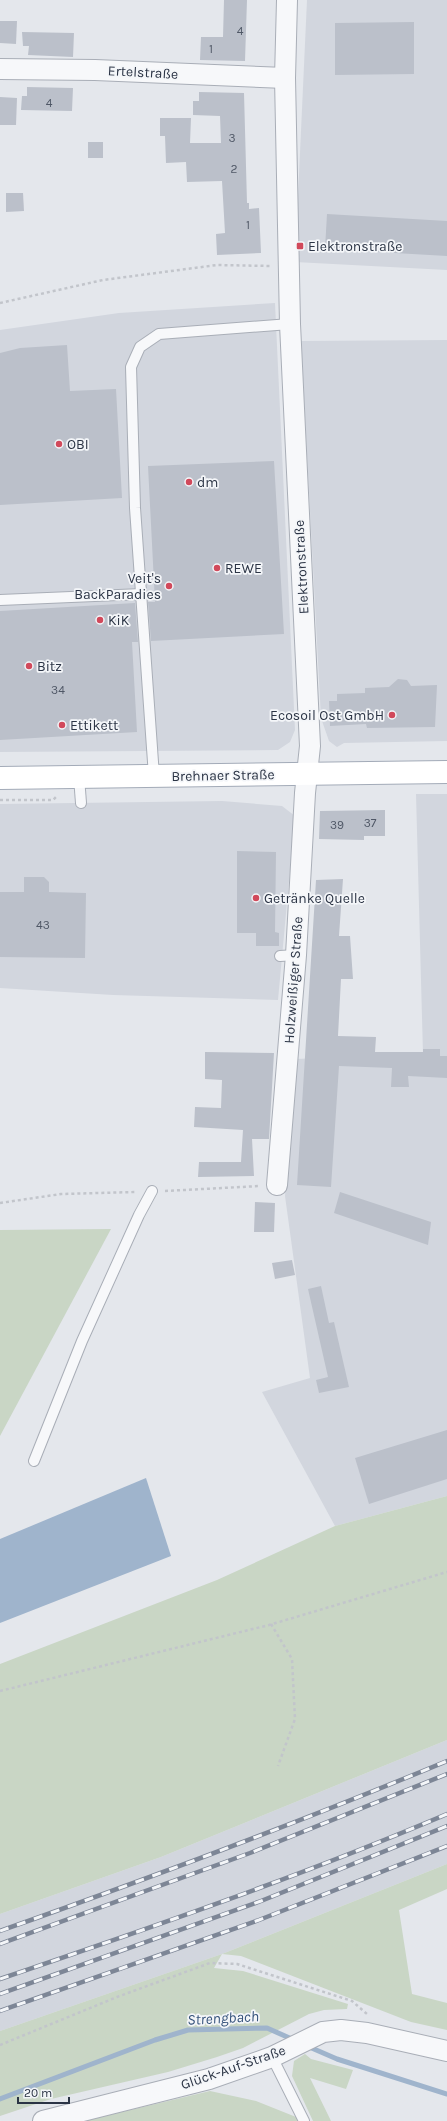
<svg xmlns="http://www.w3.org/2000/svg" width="447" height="2121" viewBox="0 0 447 2121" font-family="Karla,sans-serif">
<rect width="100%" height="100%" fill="#e4e7ec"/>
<g fill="#d2d6de">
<polygon points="307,0 447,0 447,270 295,262"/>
<polygon points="275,303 295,730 290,742 278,750 0,752 0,330 119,313"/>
<polygon points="447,340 447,741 344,743 337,747 329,741 321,718 301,341"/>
<polygon points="416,794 447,794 447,1496 335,1526 262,1392 310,1378 285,1196 295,1059 423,1054"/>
<polygon points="222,801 282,806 295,816 278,1000 113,995 0,988 0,804"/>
<polygon points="447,1740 447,1864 222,1954 0,2031 0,1914 161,1857"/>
</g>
<g fill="#c9d6c5">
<polygon points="111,1229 0,1436 0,1230"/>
<polygon points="447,1496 447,1740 161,1857 0,1914 0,1664 217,1580 335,1526"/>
<polygon points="447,1864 447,1889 399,1910 412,1994 447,2003 447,2030 411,2022 241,1956 222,1954 214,1968 243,1971 348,2004 347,2009 324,2010 309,2014 243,2048 217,2057 168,2072 51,2099 0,2116 0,2031 222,1954"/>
<polygon points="305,2054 311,2059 353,2070 346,2089 310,2078 331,2121 313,2121 292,2076 294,2061"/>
<polygon points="210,2091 256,2101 296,2117 298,2121 84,2121"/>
</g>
<polygon fill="#9fb4cc" points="146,1478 171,1556 0,1623 0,1539"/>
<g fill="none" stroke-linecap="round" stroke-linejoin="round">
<g stroke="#9fb4cc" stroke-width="5">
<polyline points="307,2046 337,2059 447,2094"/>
<polyline points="0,2099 155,2040 188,2030 267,2028 294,2040"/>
</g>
</g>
<g fill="#bbc0ca">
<polygon points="224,0 247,0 245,61 200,60 201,37 223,37"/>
<polygon points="0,21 17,21 16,44 0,43"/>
<polygon points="414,22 414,74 335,75 335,23"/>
<polygon points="22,32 74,33 73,57 28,55 29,46 23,46"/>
<polygon points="27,87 73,88 72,111 21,110 22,96 27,96"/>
<polygon points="199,92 244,93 247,203 249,203 249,209 259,208 261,253 217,255 216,234 225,233 222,181 187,182 186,162 166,163 165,136 160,136 160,118 191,118 190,143 221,143 220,116 193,115 193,101 199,101"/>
<polygon points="0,97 17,98 16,125 0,125"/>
<rect x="88" y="142" width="15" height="16"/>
<polygon points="6,193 23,193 24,211 6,212"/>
<polygon points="327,214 447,221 447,256 325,249"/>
<polygon points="67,345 70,391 116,389 122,498 0,505 0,353 20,348"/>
<polygon points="274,461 284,634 151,641 148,602 155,602 148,466"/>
<polygon points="135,603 138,642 132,642 137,732 0,740 0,611"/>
<polygon points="398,679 407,680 411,686 437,685 435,727 367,728 366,724 330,726 329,701 337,701 337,694 365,693 365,688 389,687"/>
<polygon points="385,810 385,836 364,836 364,840 319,839 320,811"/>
<polygon points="237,851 276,852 275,932 279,933 279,946 256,946 256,933 237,933"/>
<polygon points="24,877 44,877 49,882 49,892 86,893 85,958 0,957 0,892 24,892"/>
<polygon points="343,879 339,936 350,936 353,979 341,979 338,1036 376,1037 375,1052 423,1052 423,1049 440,1049 440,1056 447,1056 447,1078 408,1076 409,1087 391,1087 392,1068 339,1066 331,1187 297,1185 316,880"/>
<polygon points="205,1052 274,1053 269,1139 252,1139 254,1176 198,1177 199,1162 241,1162 243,1130 194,1127 195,1107 221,1108 222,1080 205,1079"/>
<polygon points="340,1192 431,1222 428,1245 334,1213"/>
<polygon points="255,1202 275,1203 274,1232 254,1232"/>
<polygon points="292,1260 295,1275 275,1279 272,1263"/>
<polygon points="321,1286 329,1323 334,1322 349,1387 319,1393 316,1380 328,1377 308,1289"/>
<polygon points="447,1430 447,1479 369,1504 355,1458"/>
</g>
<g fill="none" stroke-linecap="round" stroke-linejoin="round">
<g stroke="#a9aeb7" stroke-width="12">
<g id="lane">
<polyline points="0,600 142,594"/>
<polyline points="154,776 135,508 131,367 140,347 159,334 290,324"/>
<polyline points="79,777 81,803"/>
<polyline points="280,956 296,955"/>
<polyline points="34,1461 82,1341 139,1215 152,1191"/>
<polyline points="272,2057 304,2121"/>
</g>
</g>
<g stroke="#a9aeb7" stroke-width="22">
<g id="street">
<polyline points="0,69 95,70 285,78"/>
<polyline points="277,1185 296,955 305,793 310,746 290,324 285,78 287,0"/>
<polyline points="43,2121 209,2079 272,2057 323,2032 341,2030 367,2033 447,2051"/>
</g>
</g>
<g stroke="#a3abb8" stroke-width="24">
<polyline id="primary" points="0,778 447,772"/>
</g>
<g stroke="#c2c5cb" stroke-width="2.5" stroke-dasharray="3 3" stroke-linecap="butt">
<polyline points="0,303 103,280 217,265 271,266"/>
<polyline points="0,800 53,800 56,797"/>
<polyline points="165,1191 260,1186"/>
<polyline points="0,1203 61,1194 136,1192"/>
<polyline points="271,1624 292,1659 295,1719 278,1766"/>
<polyline points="0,1691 269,1625 447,1572"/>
<polyline points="0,2045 117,1997 210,1963 237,1964 352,2001 367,2014"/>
</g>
<use href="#lane" stroke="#f7f8fa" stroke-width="10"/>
<use href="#street" stroke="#f7f8fa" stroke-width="20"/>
<use href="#primary" stroke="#fff" stroke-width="22"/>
<g stroke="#7d8696" stroke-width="4.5">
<g id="rail">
<path d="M0,1931C150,1878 300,1822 447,1761"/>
<polyline points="0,1944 250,1853 447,1774"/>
<path d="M0,1979C150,1928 301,1876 447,1814"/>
<polyline points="0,1994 261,1901 447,1826"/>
<polyline points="0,2011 259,1920 447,1846"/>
</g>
</g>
<use href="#rail" stroke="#f4f6f9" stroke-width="3" stroke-dasharray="9" stroke-linecap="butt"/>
</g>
<g fill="#d1495b" stroke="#f4f6f9" stroke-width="1.5">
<rect x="296" y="242" width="8" height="8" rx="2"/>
<circle cx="59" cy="444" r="4"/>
<circle cx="189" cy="482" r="4"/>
<circle cx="217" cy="568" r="4"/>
<circle cx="169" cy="586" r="4"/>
<circle cx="100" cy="620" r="4"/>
<circle cx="29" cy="666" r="4"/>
<circle cx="392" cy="715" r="4"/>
<circle cx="62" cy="725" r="4"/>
<circle cx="256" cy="898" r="4"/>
</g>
<g text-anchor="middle" stroke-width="3.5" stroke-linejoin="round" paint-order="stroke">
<g font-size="12" fill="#4f5766">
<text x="240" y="35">4</text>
<text x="211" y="53">1</text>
<text x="49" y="107">4</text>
<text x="232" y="142">3</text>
<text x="234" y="173">2</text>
<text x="248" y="229">1</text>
<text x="58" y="694">34</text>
<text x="370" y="827">37</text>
<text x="337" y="829">39</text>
<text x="43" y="929">43</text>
</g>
<g font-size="14" fill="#2b3445" stroke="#f4f6f9">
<text transform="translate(143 72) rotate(3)" y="5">Ertelstraße</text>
<text transform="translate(301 567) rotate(-93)" y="5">Elektronstraße</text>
<text transform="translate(223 775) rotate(-1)" y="5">Brehnaer Straße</text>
<text transform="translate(293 980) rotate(-86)" y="5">Holzweißiger Straße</text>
<text transform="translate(233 2067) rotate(-19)" y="5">Glück-Auf-Straße</text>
</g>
<g font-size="14" fill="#2b3445" stroke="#f4f6f9" text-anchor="start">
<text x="308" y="251">Elektronstraße</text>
<text x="67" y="449">OBI</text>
<text x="197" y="487">dm</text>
<text x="225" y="573">REWE</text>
<text x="161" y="583" text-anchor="end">Veit's<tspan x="161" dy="16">BackParadies</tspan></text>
<text x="108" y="625">KiK</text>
<text x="37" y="671">Bitz</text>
<text x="384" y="720" text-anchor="end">Ecosoil Ost GmbH</text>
<text x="70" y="730">Ettikett</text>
<text x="264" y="903">Getränke Quelle</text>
</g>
<g font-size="15" font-style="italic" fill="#34527a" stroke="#f4f6f9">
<text transform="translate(223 2018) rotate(-3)" y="5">Strengbach</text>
</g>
</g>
<path d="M18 2097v6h51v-6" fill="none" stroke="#2b3445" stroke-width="2"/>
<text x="24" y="2097" font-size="12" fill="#2b3445" stroke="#f4f6f9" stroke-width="3" paint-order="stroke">20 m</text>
</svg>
